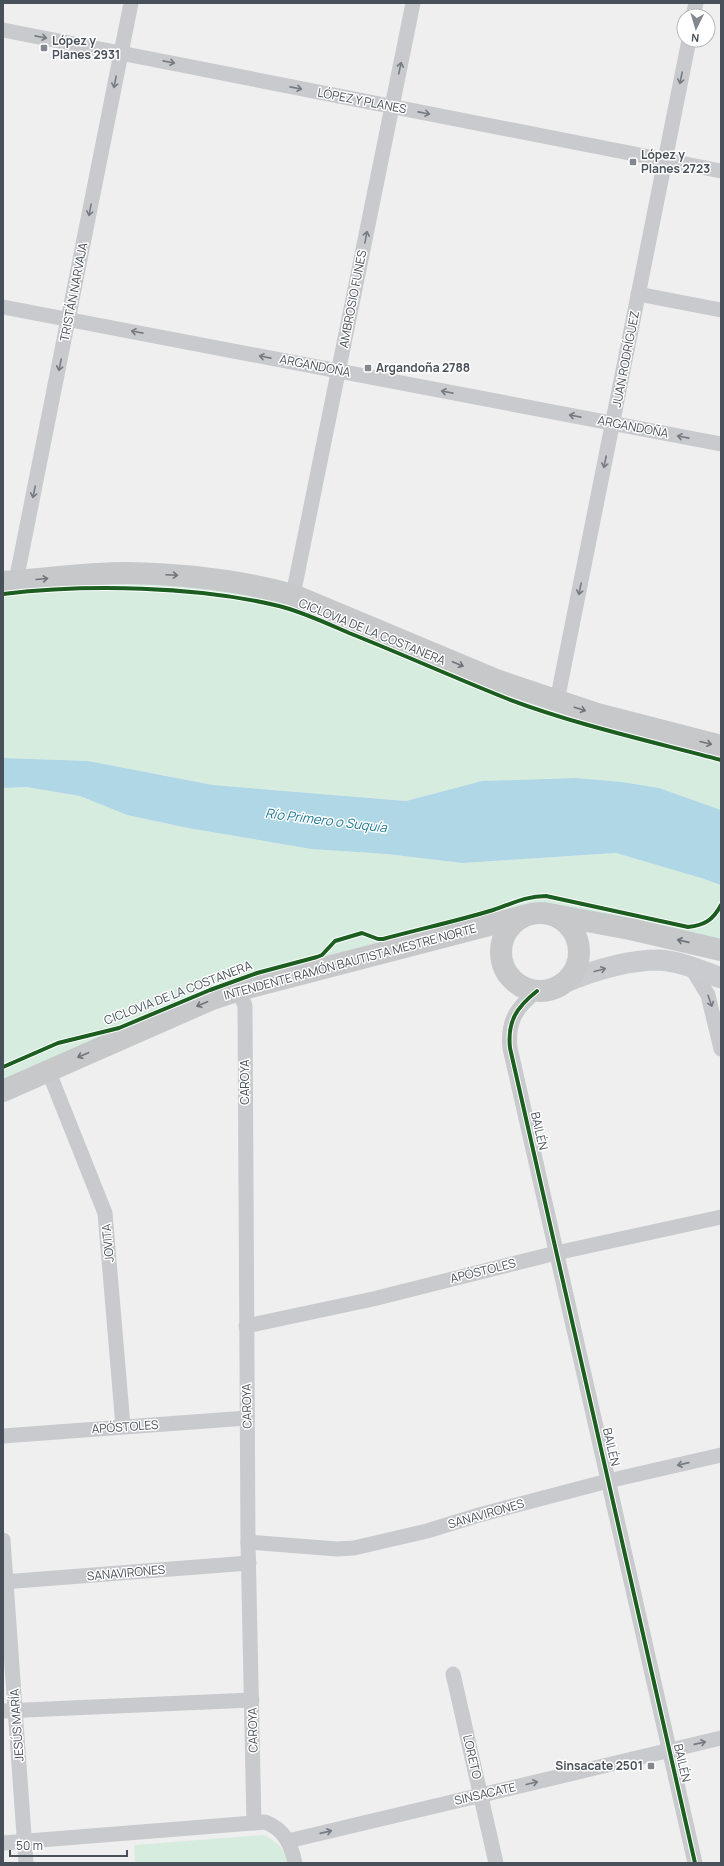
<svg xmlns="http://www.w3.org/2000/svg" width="724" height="1866" viewBox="0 0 724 1866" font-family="Manrope,sans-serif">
<rect width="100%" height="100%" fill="#efefef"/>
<g fill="#d6ecdf">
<polygon points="3,582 247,584 496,680 721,746 721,810 659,788 622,782 575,778 482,781 406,801 213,785 88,761 3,758"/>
<polygon points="26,787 80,796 127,815 188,828 311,849 387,854 462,863 616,853 701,878 721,885 721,951 557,917 524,916 239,990 3,1091 3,788"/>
<path d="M264,1835C277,1842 285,1848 288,1863H135L134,1845Z"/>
</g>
<polygon fill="#afd7e5" points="3,758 88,761 213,785 406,801 482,781 575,778 622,782 659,788 721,810 721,885 701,878 616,853 462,863 387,854 311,849 188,828 127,815 80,796 26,787 3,788"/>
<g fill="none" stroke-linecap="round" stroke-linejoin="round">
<g stroke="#c9cacd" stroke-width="15">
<polyline points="693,16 696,3"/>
<polyline points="3,30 721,171"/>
<polyline points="638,294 721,310"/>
<polyline points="3,307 721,444"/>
<polyline points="16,581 131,3"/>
<polyline points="293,595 413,3"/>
<polyline points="557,701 689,40"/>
<polyline points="691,967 708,995 721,1049"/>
<polyline points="239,990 245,1006 248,1542 254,1823"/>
<path d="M537,991C517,1007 507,1021 510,1048L695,1863"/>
<polyline points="48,1070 105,1213 123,1426"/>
<polyline points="246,1326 373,1299 556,1253 721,1217"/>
<polyline points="3,1436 247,1418"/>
<polyline points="3,1540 26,1863"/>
<polyline points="248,1542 337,1549 354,1548 427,1531 479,1515 608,1481 721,1455"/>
<polyline points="3,1582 249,1563"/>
<polyline points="453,1674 496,1863"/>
<polyline points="3,1711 252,1700"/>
<polyline points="288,1841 721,1738"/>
<path d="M3,1843L265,1822C284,1829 291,1844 295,1863"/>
</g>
<path stroke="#cacbce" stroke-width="21" d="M563,983C592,971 628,960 659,960C680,961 702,971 721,978"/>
<g stroke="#c6c8ca" stroke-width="22">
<path d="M3,582C44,579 86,573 127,573C183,574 239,580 293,595L496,680L597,714L721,746"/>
<circle cx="540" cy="952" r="39"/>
<polyline points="554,915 630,929 721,950"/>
<polyline points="3,1091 212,999 239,990 524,916"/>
</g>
<g stroke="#fff" stroke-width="6">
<g id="cycleway">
<path d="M3,594C88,584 196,586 279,606C303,612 326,623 349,633C402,654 455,678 508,699C577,725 650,741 721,760"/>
<path d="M537,991C517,1007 507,1021 510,1048L695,1863"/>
<path d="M3,1067L58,1043L119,1028L210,990L257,973L317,957L322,955L335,941L362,933L378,939H383C420,929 457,921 493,910C511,904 526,896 546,896L688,927C705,925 713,920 721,905"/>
</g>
</g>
<use href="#cycleway" stroke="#1b5e20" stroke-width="4"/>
</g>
<defs><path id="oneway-shaft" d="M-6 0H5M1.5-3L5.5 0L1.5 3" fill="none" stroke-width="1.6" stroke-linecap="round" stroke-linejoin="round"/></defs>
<g stroke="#757b82">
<use href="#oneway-shaft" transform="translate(41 37) rotate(11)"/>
<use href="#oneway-shaft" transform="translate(169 62) rotate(11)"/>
<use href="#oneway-shaft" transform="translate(400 68) rotate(-78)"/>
<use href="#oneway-shaft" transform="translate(681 78) rotate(101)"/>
<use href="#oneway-shaft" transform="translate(115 82) rotate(101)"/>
<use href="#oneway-shaft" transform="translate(296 88) rotate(11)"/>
<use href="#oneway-shaft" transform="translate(424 113) rotate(11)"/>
<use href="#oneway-shaft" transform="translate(90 210) rotate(101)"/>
<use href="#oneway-shaft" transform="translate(366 237) rotate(-79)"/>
<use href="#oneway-shaft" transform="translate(137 332) rotate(-169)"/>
<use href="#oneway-shaft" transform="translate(265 357) rotate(-169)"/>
<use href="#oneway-shaft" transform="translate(60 365) rotate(102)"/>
<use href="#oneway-shaft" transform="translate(447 392) rotate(-169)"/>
<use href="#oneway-shaft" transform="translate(575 416) rotate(-169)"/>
<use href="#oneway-shaft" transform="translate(683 437) rotate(-169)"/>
<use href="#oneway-shaft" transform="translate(605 462) rotate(101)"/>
<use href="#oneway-shaft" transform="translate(34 492) rotate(102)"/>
<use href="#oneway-shaft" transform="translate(580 589) rotate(101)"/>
<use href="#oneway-shaft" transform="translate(710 1001) rotate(71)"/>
<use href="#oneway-shaft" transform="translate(683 1464) rotate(167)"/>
<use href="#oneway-shaft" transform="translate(700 1743) rotate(-13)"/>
<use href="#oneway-shaft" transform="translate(532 1783) rotate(-14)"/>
<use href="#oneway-shaft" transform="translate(326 1832) rotate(-13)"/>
</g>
<g stroke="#6e747b">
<use href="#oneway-shaft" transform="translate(172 575) rotate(3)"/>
<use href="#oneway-shaft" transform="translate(42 579) rotate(-5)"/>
<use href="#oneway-shaft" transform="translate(458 664) rotate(23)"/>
<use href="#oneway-shaft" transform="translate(580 709) rotate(18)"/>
<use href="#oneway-shaft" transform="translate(706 743) rotate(14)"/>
<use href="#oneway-shaft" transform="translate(683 941) rotate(-167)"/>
<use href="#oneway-shaft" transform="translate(202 1004) rotate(157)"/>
<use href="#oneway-shaft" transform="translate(83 1055) rotate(157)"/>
</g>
<use stroke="#767b82" href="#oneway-shaft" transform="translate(600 970) rotate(-15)"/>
<g fill="#82888e" stroke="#fff" stroke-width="1.5">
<rect x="40" y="44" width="8" height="8" rx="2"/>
<rect x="629" y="158" width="8" height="8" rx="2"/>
<rect x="364" y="364" width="8" height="8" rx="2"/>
<rect x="647" y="1762" width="8" height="8" rx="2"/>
</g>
<g text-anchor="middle" stroke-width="3" stroke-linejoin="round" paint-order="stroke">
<g font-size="12" font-weight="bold" fill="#485059" stroke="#fff" text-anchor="start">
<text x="52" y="45">López y<tspan x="52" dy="14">Planes 2931</tspan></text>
<text x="641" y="159">López y<tspan x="641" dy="14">Planes 2723</tspan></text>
<text x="376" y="372">Argandoña 2788</text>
<text x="643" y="1770" text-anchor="end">Sinsacate 2501</text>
</g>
<g font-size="12" fill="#485059" stroke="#fff">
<text transform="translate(362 101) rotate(11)" y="4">LÓPEZ Y PLANES</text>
<text transform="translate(74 292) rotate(-79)" y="4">TRISTÁN NARVAJA</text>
<text transform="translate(353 299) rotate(-79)" y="4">AMBROSIO FUNES</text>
<text transform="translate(626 359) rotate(-79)" y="4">JUAN RODRÍGUEZ</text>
<text transform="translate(315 366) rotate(11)" y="4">ARGANDOÑA</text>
<text transform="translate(633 427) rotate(11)" y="4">ARGANDOÑA</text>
<text transform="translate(372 632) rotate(22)" y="4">CICLOVIA DE LA COSTANERA</text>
<text transform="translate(350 962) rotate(-15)" y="4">INTENDENTE RAMÓN BAUTISTA MESTRE NORTE</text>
<text transform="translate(178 993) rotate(-21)" y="4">CICLOVIA DE LA COSTANERA</text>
<text transform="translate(245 1082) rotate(-90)" y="4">CAROYA</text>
<text transform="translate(539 1131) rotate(77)" y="4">BAILÉN</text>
<text transform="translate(108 1243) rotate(-95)" y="4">JOVITA</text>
<text transform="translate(483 1271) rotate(-14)" y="4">APÓSTOLES</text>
<text transform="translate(247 1406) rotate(-91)" y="4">CAROYA</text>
<text transform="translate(125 1427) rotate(-4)" y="4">APÓSTOLES</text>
<text transform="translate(611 1447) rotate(77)" y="4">BAILÉN</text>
<text transform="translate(486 1514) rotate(-16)" y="4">SANAVIRONES</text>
<text transform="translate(126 1573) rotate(-5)" y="4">SANAVIRONES</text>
<text transform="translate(17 1725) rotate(-94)" y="4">JESÚS MARÍA</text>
<text transform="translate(253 1730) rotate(-91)" y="4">CAROYA</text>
<text transform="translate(472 1757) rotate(77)" y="4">LORETO</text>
<text transform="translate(682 1763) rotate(77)" y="4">BAILÉN</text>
<text transform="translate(485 1794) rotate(-13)" y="4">SINSACATE</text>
</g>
<g font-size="13" font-style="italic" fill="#1d7897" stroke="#fff">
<text transform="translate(326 820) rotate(7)" y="5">Río Primero o Suquía</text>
</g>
</g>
<rect width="724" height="1866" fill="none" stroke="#485059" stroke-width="8"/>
<g transform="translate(696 28) rotate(185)"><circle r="19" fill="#ffffff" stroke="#b6b9bd"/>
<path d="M0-3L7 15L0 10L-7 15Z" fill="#82888e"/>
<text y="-6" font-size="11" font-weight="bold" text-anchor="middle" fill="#485059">N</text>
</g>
<path d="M10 1850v6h117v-6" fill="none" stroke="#485059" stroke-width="2"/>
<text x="16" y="1850" font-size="12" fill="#485059" stroke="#ffffff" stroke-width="3" paint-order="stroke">50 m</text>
</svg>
